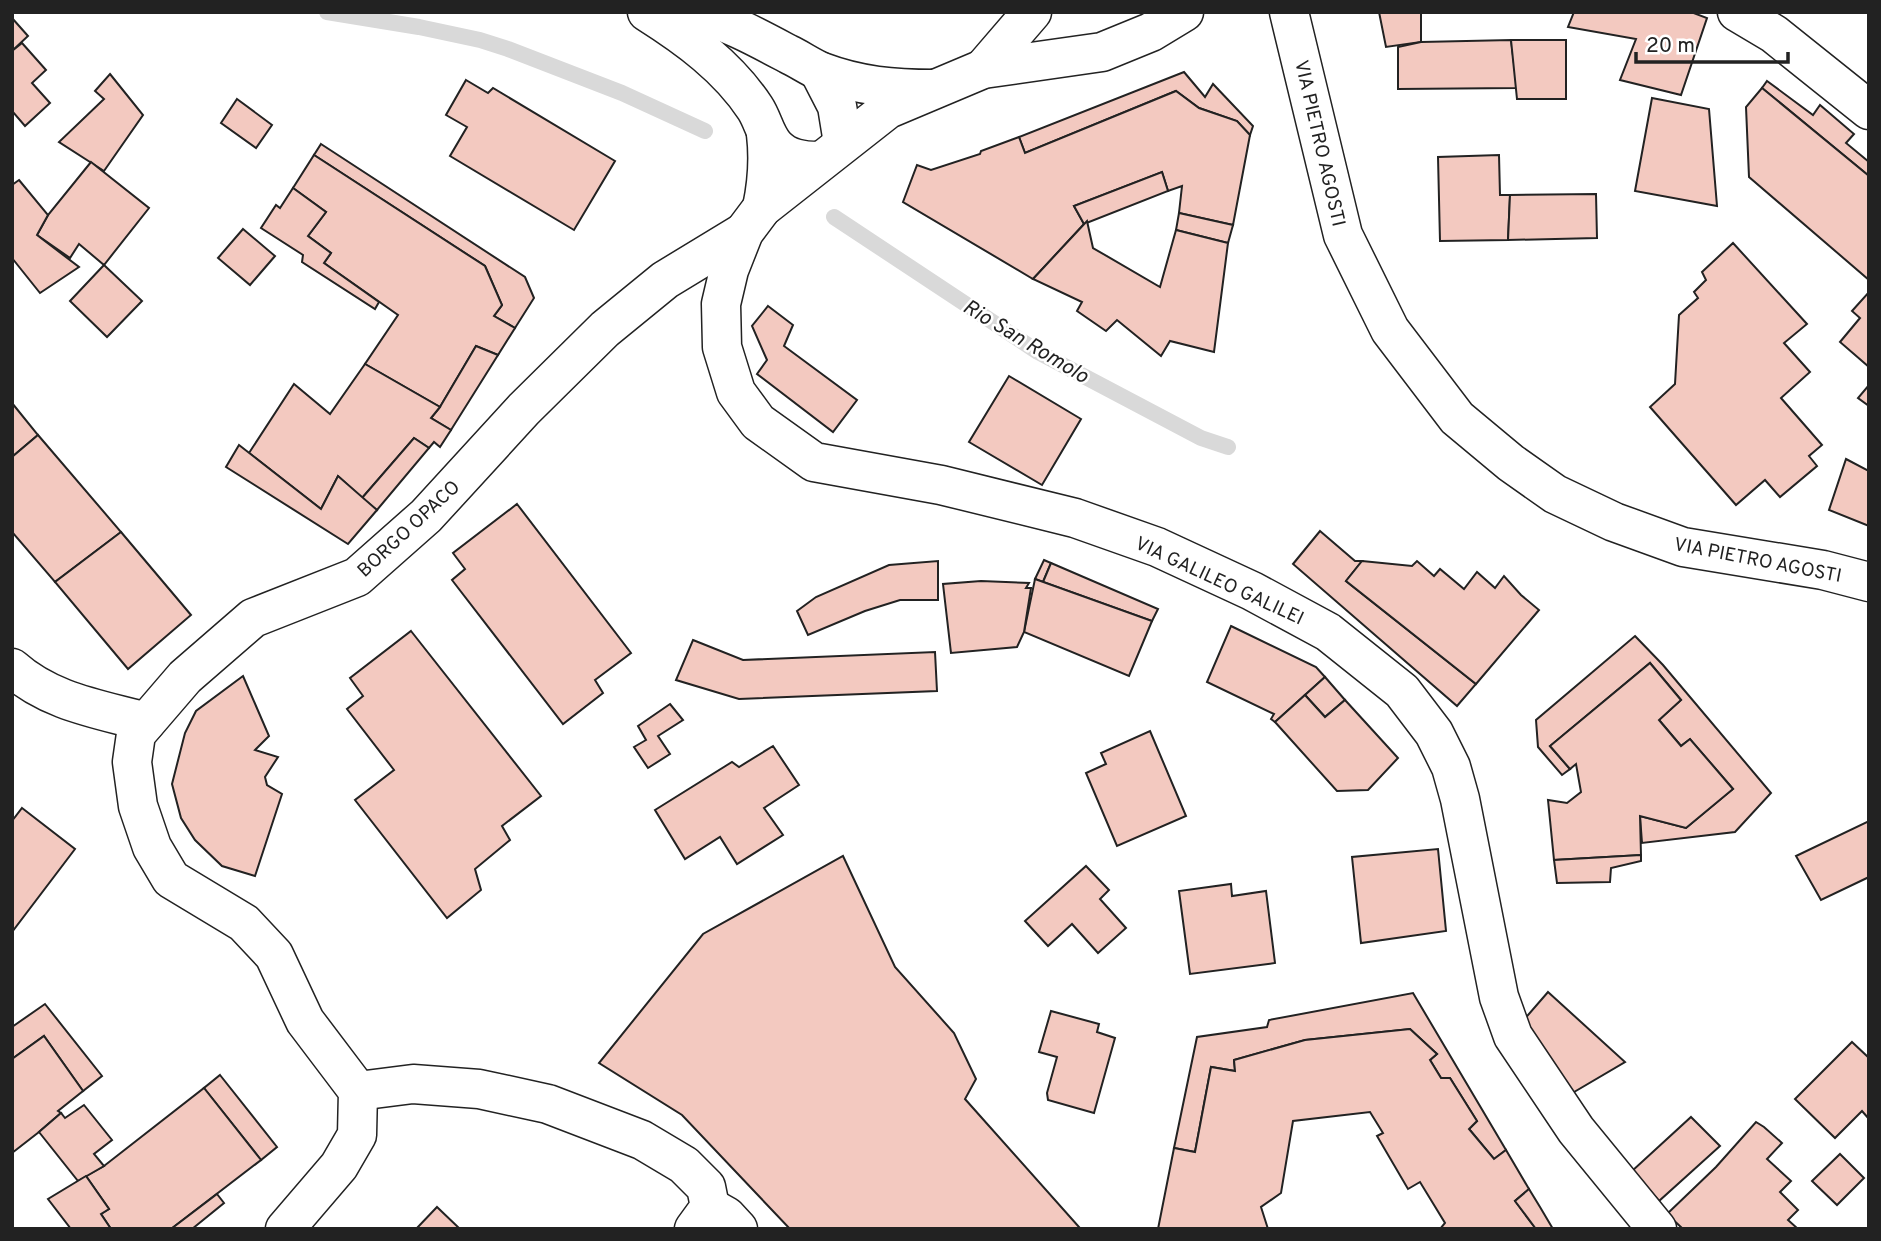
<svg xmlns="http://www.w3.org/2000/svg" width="1881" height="1241" viewBox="0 0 1881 1241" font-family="Overpass,sans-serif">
<rect width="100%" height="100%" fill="#fff"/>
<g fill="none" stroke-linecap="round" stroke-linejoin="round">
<g stroke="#d9d9d9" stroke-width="16">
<polyline points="327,12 419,27 480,40 508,49 622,93 705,131"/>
<polyline points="834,217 1038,352 1201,438 1228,447"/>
</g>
</g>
<g fill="#f3c9c0" stroke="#222" stroke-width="2">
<polygon points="1379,12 1421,12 1421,42 1386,47"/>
<polygon points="1574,12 1691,12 1707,18 1681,95 1620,80 1636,39 1568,27"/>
<polygon points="12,18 28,36 12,51"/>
<polygon points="1511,40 1517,88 1398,89 1398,47 1421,42"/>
<polygon points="1511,40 1566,40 1566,99 1517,99"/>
<polygon points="22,43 46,70 32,83 50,103 25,126 12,111 12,51"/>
<polygon points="1184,72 1205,97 1213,84 1253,126 1250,135 1237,121 1199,108 1176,91 1025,153 1019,137"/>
<polygon points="110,74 143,115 104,171 59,142 104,99 95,91"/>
<polygon points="466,80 488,93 493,88 615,161 574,230 450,156 467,127 446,115"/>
<polygon points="1767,81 1813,115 1820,105 1854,134 1846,143 1869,162 1869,176 1762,88"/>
<polygon points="1762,88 1869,176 1869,280 1749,177 1746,107"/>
<polygon points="1176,91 1199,108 1237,121 1250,135 1233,225 1179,213 1182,186 1168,191 1162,172 1074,206 1084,224 1033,279 903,202 917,165 931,170 980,154 981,151 1019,137 1025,153"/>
<polygon points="1652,98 1709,109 1717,206 1635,191"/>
<polygon points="237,99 272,125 256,148 221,123"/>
<polygon points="321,144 525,277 534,298 515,328 494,316 502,305 485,266 314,155"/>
<polygon points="314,155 485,266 502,305 494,316 515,328 498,355 476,346 440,407 365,364 398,315 324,263 331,253 308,236 326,212 293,188"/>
<polygon points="1499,155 1500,195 1510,195 1508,240 1440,241 1438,157"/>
<polygon points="91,162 149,208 104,265 79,244 70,258 37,235 48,215"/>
<polygon points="1162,172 1168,191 1084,224 1074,206"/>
<polygon points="19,180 48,215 37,235 79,267 40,293 12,258 12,185"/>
<polygon points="293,188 326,212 308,236 331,253 324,263 379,302 375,309 302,262 303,255 261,228 276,205 280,208"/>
<polygon points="1596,194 1597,238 1508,240 1510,195"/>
<polygon points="1179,213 1233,225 1228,243 1176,230"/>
<polygon points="1087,221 1093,248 1160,287 1176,230 1228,243 1214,352 1170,341 1161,356 1117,320 1106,331 1077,311 1082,302 1033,279"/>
<polygon points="243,229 275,256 250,285 218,258"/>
<polygon points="1733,243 1807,324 1784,343 1810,372 1781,398 1822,445 1809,456 1817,466 1780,497 1765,480 1736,505 1650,407 1675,384 1679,315 1698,298 1694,292 1706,280 1702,272"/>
<polygon points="104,265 142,301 107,337 70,301"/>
<polygon points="1869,292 1869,367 1840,342 1860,318 1852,311"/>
<polygon points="768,306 793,325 784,346 857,400 833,432 757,374 767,360 752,326"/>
<polygon points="476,346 498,355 451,430 431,418 440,407"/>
<polygon points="365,364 440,407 431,418 451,430 440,447 434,442 429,448 414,438 362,498 338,476 321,509 249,453 294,384 330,414"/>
<polygon points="1009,376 1081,419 1042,485 969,442"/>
<polygon points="1869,385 1869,406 1858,398"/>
<polygon points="12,403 38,435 12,457"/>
<polygon points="38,435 121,532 55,582 12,532 12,457"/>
<polygon points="414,438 429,448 377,510 362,498"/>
<polygon points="239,445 321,509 338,476 377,510 348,544 226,467"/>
<polygon points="1846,459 1869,471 1869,526 1829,510"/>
<polygon points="517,504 631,653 595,680 603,693 563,724 452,580 465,569 453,553"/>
<polygon points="1320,531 1355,561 1362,561 1346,581 1476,684 1457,706 1293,564"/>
<polygon points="121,532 191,615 128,669 55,582"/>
<polygon points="1044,560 1051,563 1043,582 1035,579"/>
<polygon points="938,561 938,600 900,600 865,611 808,635 797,611 816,597 889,565"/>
<polygon points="1362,561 1412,566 1417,561 1434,576 1440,569 1464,589 1477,572 1495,588 1504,576 1521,595 1539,610 1476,684 1346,581"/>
<polygon points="1051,563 1158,609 1152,621 1043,582"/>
<polygon points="1035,579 1152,621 1129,676 1024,632"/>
<polygon points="981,581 1029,583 1026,588 1031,588 1024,632 1017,647 951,653 943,584"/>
<polygon points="1231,626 1316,667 1325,677 1275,722 1271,719 1274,714 1207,682"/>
<polygon points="411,631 541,796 502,826 510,840 475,869 481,890 447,918 355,800 394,770 347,709 363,696 350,678"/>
<polygon points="1635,636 1663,665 1771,793 1735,832 1642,843 1640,816 1686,828 1733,789 1690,739 1681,746 1659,720 1681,700 1650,663 1550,746 1570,769 1562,775 1538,747 1536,720"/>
<polygon points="693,640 743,660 935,652 937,691 739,699 676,680"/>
<polygon points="1650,663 1681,700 1659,720 1681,746 1690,739 1733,789 1686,828 1640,816 1641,855 1554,860 1548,800 1567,803 1581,792 1576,764 1570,769 1550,746"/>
<polygon points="243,676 269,736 255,750 278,757 265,777 267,785 282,794 255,876 222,866 195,840 181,818 172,784 185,733 196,711"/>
<polygon points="1325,677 1345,700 1325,717 1305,695"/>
<polygon points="1305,695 1325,717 1345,700 1398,758 1368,790 1337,791 1275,722"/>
<polygon points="670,704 683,720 658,736 670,754 648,768 634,747 646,740 638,726"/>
<polygon points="1150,731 1186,816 1117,846 1086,773 1106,764 1101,753"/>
<polygon points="773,746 799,785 764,808 783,835 737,864 720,837 685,859 655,810 732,762 739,767"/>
<polygon points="22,808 75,849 12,932 12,821"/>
<polygon points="1869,821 1869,877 1821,900 1796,856"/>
<polygon points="1438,849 1446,931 1361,943 1352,857"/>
<polygon points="1641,855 1641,861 1611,868 1610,882 1557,883 1554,860"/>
<polygon points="843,856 895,967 954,1033 976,1079 965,1099 1079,1227 1077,1229 790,1229 682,1115 599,1063 703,934"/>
<polygon points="1086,866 1109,890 1100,899 1126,928 1098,953 1072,924 1048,946 1025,921"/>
<polygon points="1231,884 1232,896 1266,891 1275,963 1190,974 1179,891"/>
<polygon points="1548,992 1625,1062 1569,1095 1522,1022"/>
<polygon points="1413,993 1506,1150 1494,1159 1469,1129 1477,1121 1450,1078 1441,1078 1430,1060 1437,1054 1410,1029 1305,1040 1234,1060 1235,1071 1211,1067 1195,1152 1174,1148 1197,1037 1267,1027 1269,1020"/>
<polygon points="45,1004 102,1076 83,1091 44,1036 12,1059 12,1027"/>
<polygon points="1051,1011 1099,1024 1097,1032 1115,1038 1094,1113 1048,1100 1047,1093 1057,1057 1039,1052"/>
<polygon points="1410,1029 1437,1054 1430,1060 1441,1078 1450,1078 1477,1121 1469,1129 1494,1159 1506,1150 1529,1189 1515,1201 1536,1229 1440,1229 1445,1223 1420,1182 1408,1189 1377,1136 1383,1133 1370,1112 1293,1121 1281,1193 1261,1207 1268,1229 1158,1229 1174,1148 1195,1152 1211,1067 1235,1071 1234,1060 1305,1040"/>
<polygon points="44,1036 83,1091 58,1111 61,1113 39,1132 12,1153 12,1059"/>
<polygon points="1852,1042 1869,1058 1869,1119 1862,1111 1835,1138 1795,1099"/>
<polygon points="220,1075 277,1147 261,1160 204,1088"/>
<polygon points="204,1088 261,1160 171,1229 111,1229 101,1214 109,1209 86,1176 104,1166"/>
<polygon points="84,1105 112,1140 94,1154 104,1166 78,1181 39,1132 61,1113 65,1118"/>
<polygon points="1691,1117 1720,1146 1659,1201 1632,1171"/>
<polygon points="1756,1122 1764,1127 1782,1143 1767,1159 1791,1181 1780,1192 1798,1210 1788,1220 1798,1229 1683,1229 1667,1214 1716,1167"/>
<polygon points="1840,1154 1864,1178 1837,1205 1812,1181"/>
<polygon points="86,1176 109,1209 101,1214 111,1229 71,1229 48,1199"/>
<polygon points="1529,1189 1540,1207 1553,1229 1536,1229 1515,1201"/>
<polygon points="217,1194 224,1203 192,1229 171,1229"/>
<polygon points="437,1207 460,1229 416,1229"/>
</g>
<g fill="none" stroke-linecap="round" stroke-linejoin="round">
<g stroke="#222" stroke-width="41">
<g id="minor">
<path d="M12,668C50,702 99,709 146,722"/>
<polyline points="358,1091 413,1084 479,1089 548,1104 642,1140 684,1165 706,1187 710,1207 694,1229"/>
<polyline points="710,1207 726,1216 738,1229"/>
<polyline points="285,1229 339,1166 357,1135 358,1091 305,1021 274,955 244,923 171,879 152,847 138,806 132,762 136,734 185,677 253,618 357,577 426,516 524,409 605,329 665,280 744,232"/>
</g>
</g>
<g stroke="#222" stroke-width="41">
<g id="major">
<polyline points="1184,12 1151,32 1102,52 983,69 888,109 762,208 744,232 729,270 721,304 722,347 736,392 758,422 814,462 941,485 1075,518 1157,547 1252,591 1328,632 1402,691 1434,733 1451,767 1460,799 1499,997 1513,1036 1576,1130 1657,1229"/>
<polyline points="1289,12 1343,235 1390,330 1457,418 1511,463 1555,494 1614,522 1683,547 1823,570 1869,582"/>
<polyline points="1737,12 1774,34 1869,110"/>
<polyline points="983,69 1032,12"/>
</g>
</g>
<g stroke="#222" stroke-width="41">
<g id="highway">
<path d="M647,12C688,38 728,67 755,108C763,120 765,135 775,146C787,159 803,161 819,161"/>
<path d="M693,12C727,21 758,38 788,54C799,59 810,67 822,72C859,86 894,89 934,89"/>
<polyline points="819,71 837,106 843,143"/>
<path d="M762,208C767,184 769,159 766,134"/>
</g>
</g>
<use href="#minor" stroke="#fff" stroke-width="38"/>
<use href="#major" stroke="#fff" stroke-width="38"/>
<use href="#highway" stroke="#fff" stroke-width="38"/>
</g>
<g text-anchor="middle" stroke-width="5" stroke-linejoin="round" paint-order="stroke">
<g font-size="19" fill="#222" stroke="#fff">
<text transform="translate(1321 143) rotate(77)" y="7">VIA PIETRO AGOSTI</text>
<text transform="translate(408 528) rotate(-43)" y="7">BORGO OPACO</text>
<text transform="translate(1758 559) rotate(11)" y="7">VIA PIETRO AGOSTI</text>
<text transform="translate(1220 580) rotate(25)" y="7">VIA GALILEO GALILEI</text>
</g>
<g font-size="21" font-style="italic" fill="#222" stroke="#fff">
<text transform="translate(1026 341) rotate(31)" y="7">Rio San Romolo</text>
</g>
</g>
<rect width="1881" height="1241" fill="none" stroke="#222222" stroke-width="28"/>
<path d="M1636 52v10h152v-10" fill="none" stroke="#222222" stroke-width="3.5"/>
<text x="1646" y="52" font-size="21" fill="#222222" stroke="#ffffff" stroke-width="5" paint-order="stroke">20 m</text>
</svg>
